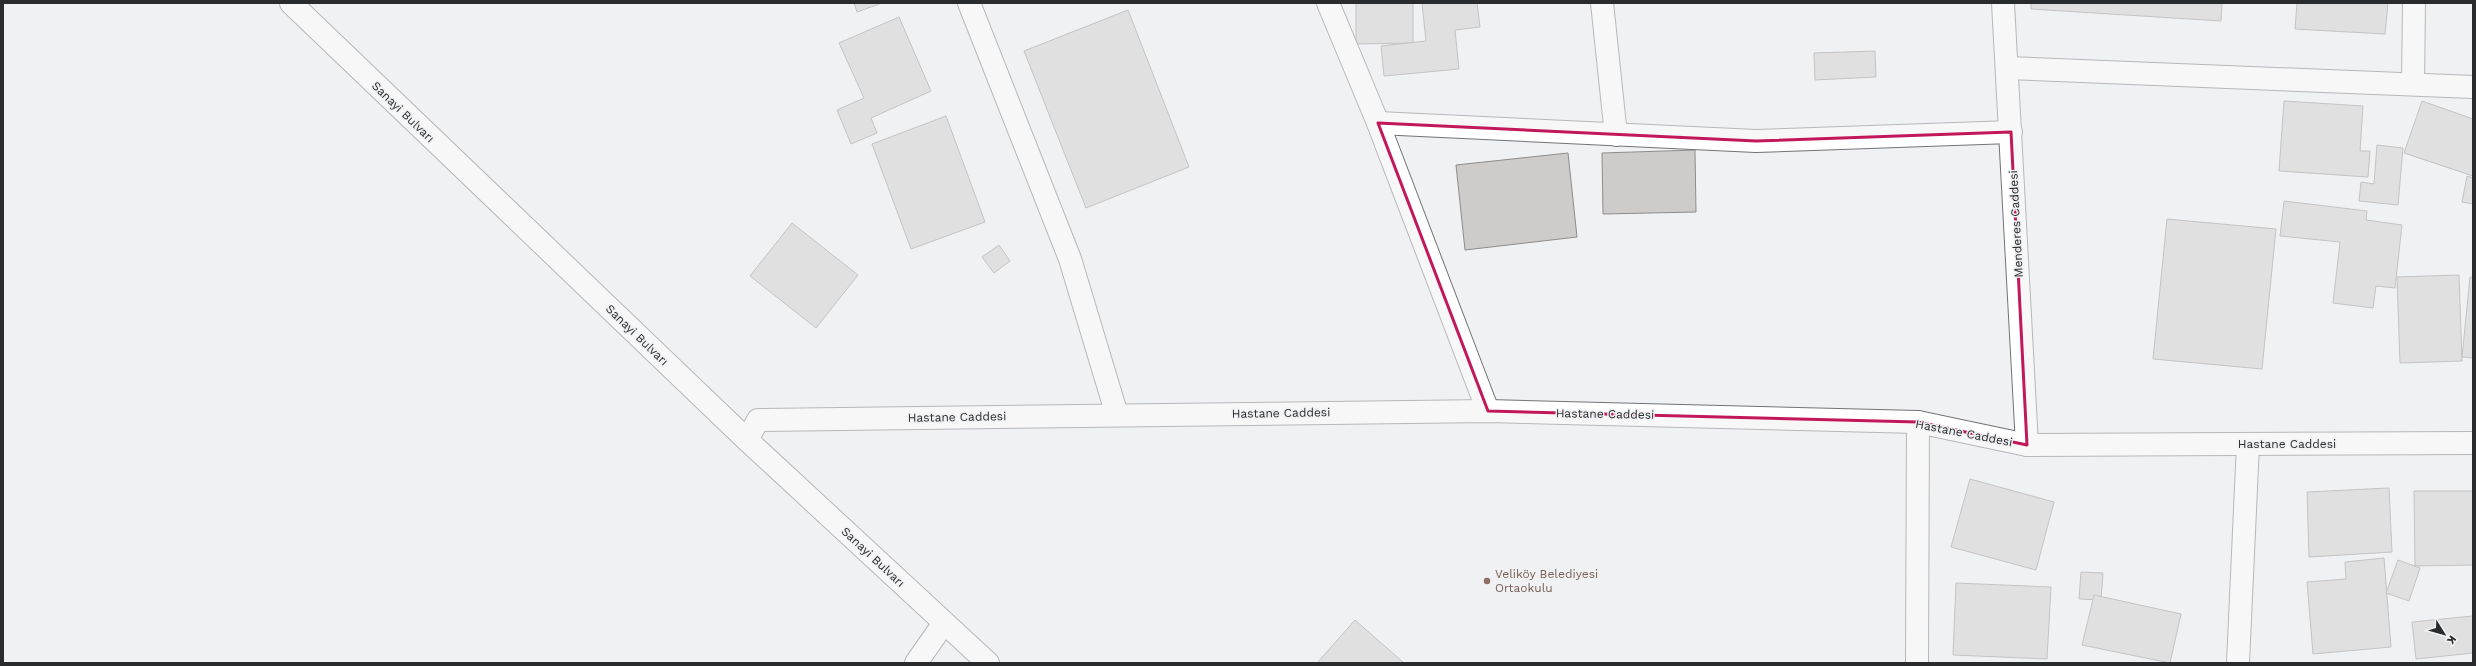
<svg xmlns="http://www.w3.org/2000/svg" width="2476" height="666" viewBox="0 0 2476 666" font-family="'Work Sans',sans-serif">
<rect width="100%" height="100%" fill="#f0f1f3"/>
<g fill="#ceccca" stroke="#8f8c8b">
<polygon points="854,3 882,3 857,12"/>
<polygon points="1356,3 1413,3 1413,43 1356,44"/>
<polygon points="1422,3 1477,3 1480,27 1455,30 1459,69 1384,76 1381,46 1426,41"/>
<polygon points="2031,3 2222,3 2221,21 2031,9"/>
<polygon points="2297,3 2388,3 2385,34 2295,29"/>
<polygon points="1128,10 1189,167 1086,208 1024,51"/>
<polygon points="899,17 931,91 871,118 877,133 851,144 837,110 864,98 839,43"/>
<polygon points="1875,51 1876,77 1815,80 1814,53"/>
<polygon points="2284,101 2363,106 2360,151 2370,151 2368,177 2279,171"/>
<polygon points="2422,101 2473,119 2473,176 2404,153"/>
<polygon points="946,116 985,222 911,249 872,144"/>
<polygon points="2377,145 2403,148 2398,205 2359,201 2361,182 2374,184"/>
<polygon points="1695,150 1696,212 1603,214 1602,153"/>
<polygon points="1568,153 1577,237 1465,250 1456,165"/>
<polygon points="2467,176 2473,178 2473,204 2462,202"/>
<polygon points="2284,201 2367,211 2366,220 2402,225 2395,288 2376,286 2373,308 2333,303 2340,242 2280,236"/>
<polygon points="2167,219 2276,229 2262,369 2153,359"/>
<polygon points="792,223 858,275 816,328 750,276"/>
<polygon points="999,245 1010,261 994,273 982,257"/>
<polygon points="2459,275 2462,361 2400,363 2397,277"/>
<polygon points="2470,277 2473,277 2473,358 2462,357"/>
<polygon points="1970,479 2054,502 2036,570 1951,547"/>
<polygon points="2389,488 2392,552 2309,557 2307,492"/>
<polygon points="2414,491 2473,491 2473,565 2415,566"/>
<polygon points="2384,558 2391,647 2313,654 2307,582 2346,579 2345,562"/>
<polygon points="2398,560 2420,568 2409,601 2386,593"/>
<polygon points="2081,572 2103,573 2101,600 2079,599"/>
<polygon points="1956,583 2051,587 2047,659 1953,655"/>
<polygon points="2094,595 2181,614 2170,663 2082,645"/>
<polygon points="2473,616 2473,653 2416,659 2412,622"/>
<polygon points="1355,620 1404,663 1317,663"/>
</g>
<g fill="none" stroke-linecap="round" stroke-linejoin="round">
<g stroke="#727375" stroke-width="24">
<polyline id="service" points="916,663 944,623"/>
</g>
<g stroke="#727375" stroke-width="24">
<g id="minor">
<polyline points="969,3 1070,259 1117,415"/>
<polyline points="1328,3 1378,123 1488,411"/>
<polyline points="1602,3 1616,135"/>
<polyline points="2003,3 2027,445"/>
<polyline points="2007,68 2473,87"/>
<polyline points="2413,84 2414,3"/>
<polyline points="1378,123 1756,141 2011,132"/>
<polyline points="1917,663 1918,422"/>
<polyline points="2238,663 2248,444"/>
</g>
</g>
<g stroke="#727375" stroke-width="24">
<g id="tertiary">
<polyline points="291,3 747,440 988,663"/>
<polyline points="747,440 758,420 1488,411 1918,422 2027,445 2473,443"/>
</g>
</g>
<use href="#service" stroke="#fff" stroke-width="22"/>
<use href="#minor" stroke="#fff" stroke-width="22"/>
<use href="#tertiary" stroke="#fff" stroke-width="22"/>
</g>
<path d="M0 0H2476V666H0ZM1378,123L1756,141L2011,132L2027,445L1918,422L1488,411Z" fill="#f0f1f3" fill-opacity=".55" fill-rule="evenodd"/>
<path fill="none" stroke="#c2185b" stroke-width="3" stroke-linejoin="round" d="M1378,123L1756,141L2011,132L2027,445L1918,422L1488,411Z"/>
<circle fill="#8d6e63" stroke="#f0f1f3" stroke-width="1.5" cx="1487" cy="581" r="4"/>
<g text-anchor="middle" stroke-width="3" stroke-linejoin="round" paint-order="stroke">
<g font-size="12" fill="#2a2b2c" stroke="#f0f1f3">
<text transform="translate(403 112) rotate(44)" y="4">Sanayi Bulvarı</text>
<text transform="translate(2016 224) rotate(-93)" y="4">Menderes Caddesi</text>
<text transform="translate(637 335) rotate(44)" y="4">Sanayi Bulvarı</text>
<text transform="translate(1281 413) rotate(-1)" y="4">Hastane Caddesi</text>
<text transform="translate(1605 414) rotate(1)" y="4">Hastane Caddesi</text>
<text transform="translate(957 417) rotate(-1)" y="4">Hastane Caddesi</text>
<text transform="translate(1964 433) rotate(11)" y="4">Hastane Caddesi</text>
<text x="2287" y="448">Hastane Caddesi</text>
<text transform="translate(873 557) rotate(43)" y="4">Sanayi Bulvarı</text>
</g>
<g font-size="12" fill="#785e54" stroke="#f0f1f3" text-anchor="start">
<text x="1495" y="578">Veliköy Belediyesi<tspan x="1495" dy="14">Ortaokulu</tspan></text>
</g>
</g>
<rect width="2476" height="666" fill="none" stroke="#2a2b2c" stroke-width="8"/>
<g transform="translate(2444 634) rotate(127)" stroke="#f0f1f3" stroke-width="3" paint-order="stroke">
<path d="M0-3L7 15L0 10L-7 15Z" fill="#2a2b2c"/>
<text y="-6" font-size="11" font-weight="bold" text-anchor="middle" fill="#2a2b2c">K</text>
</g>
</svg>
